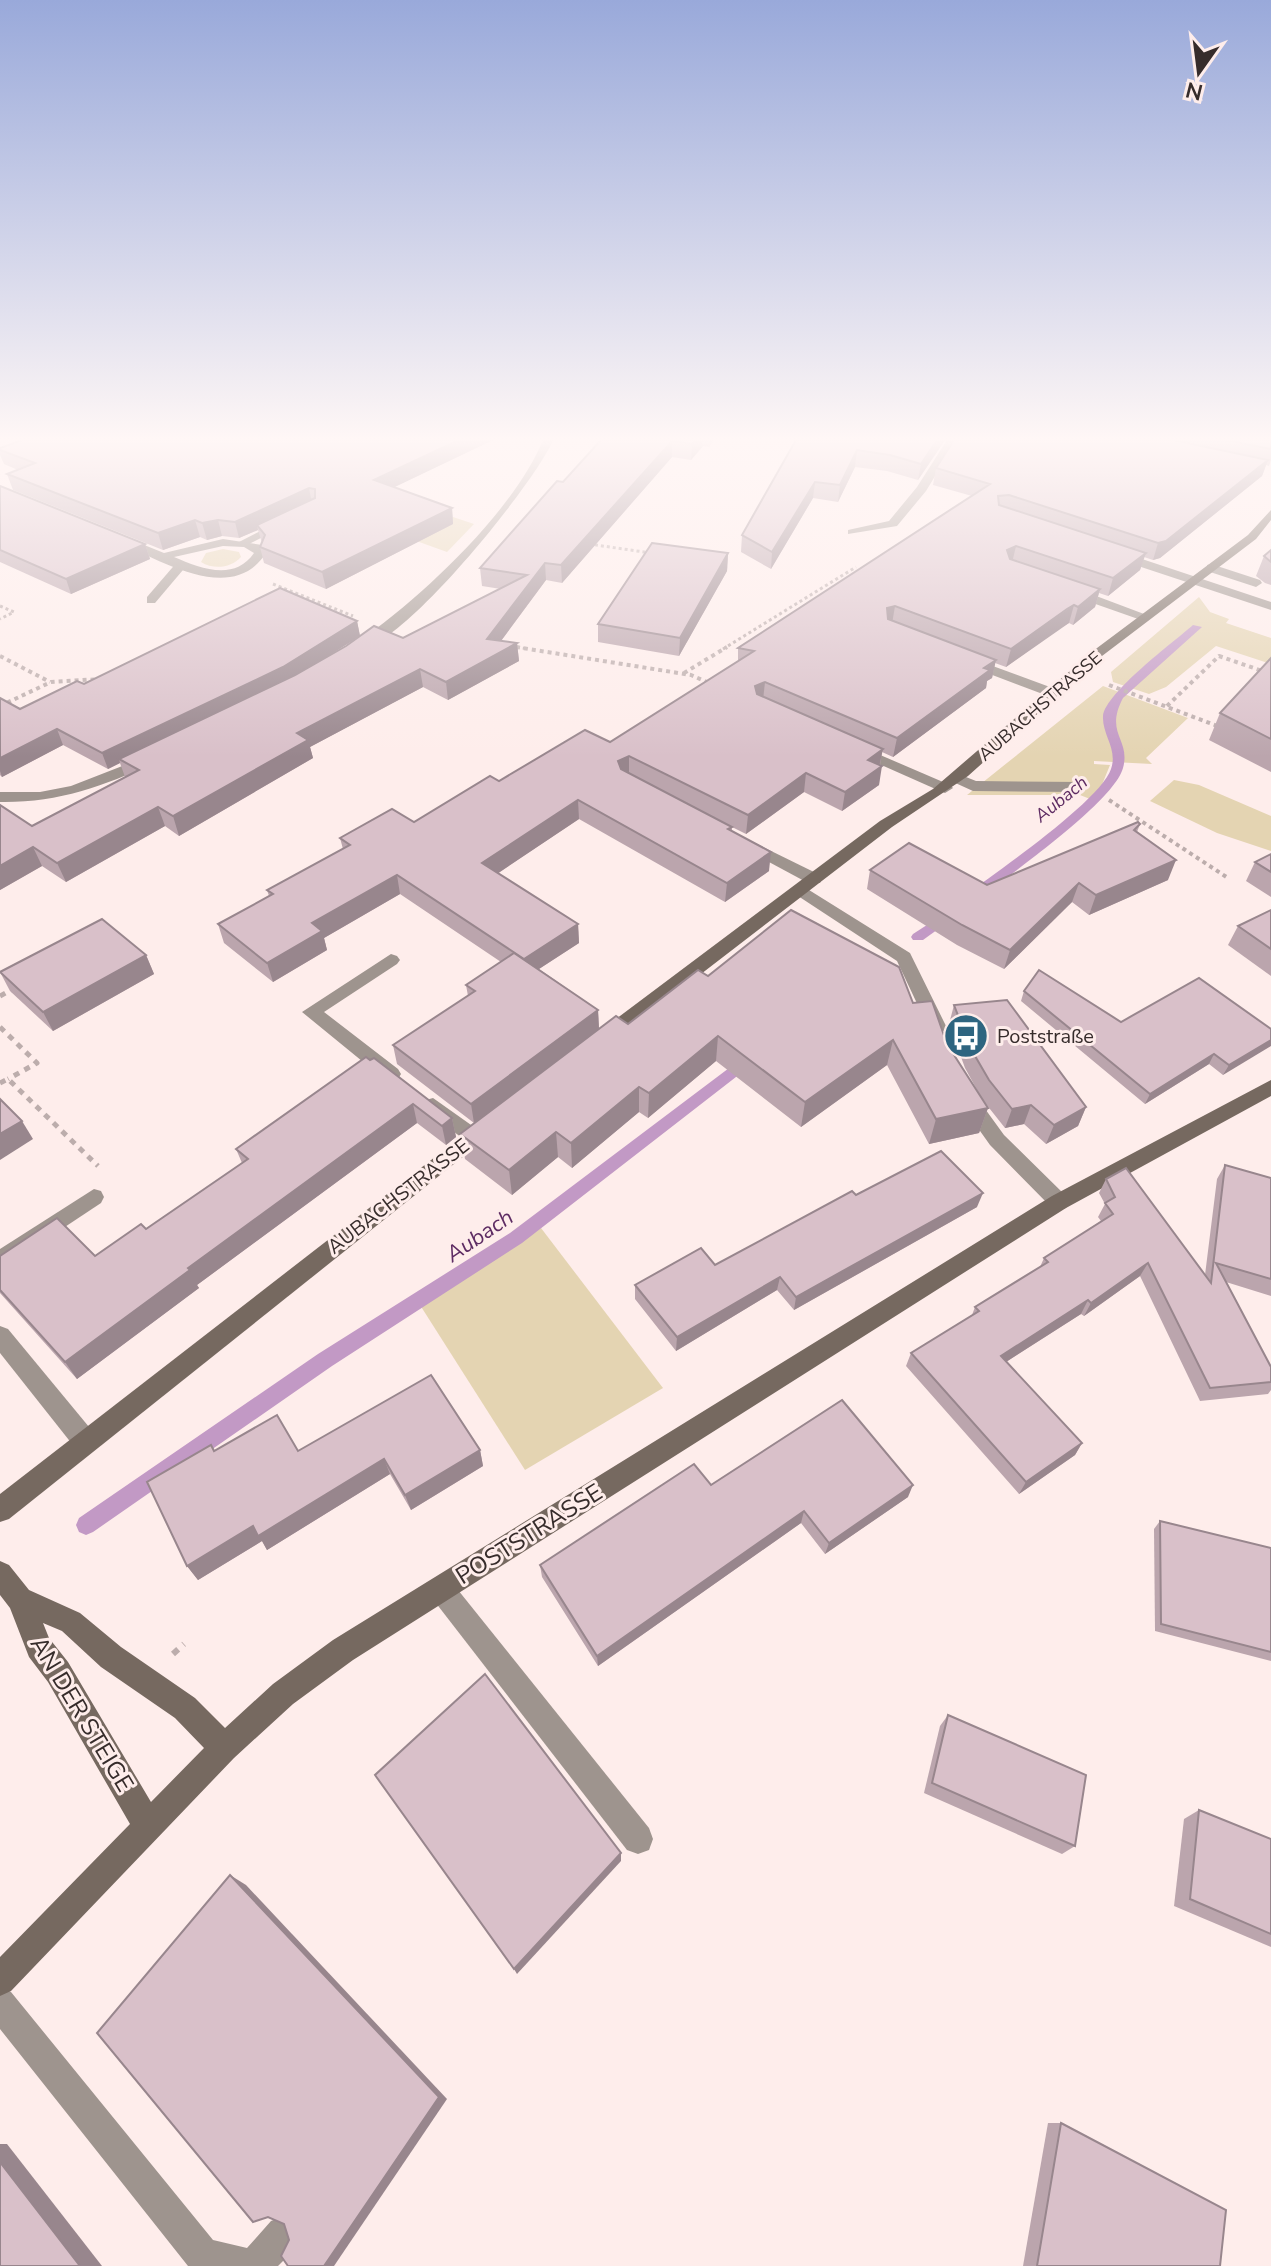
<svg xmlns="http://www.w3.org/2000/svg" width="1271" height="2266" viewBox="0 0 1271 2266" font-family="'Nunito Sans',sans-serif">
<rect width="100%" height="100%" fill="#feedeb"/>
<g fill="#e4d4b2">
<polygon points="402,500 474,524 447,552 361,521"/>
<path d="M223,549L239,552L241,557C231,568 214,570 201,562L206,553Z"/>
<polygon points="1199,597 1210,612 1229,619 1226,623 1271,638 1271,664 1216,646 1166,687 1149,694 1113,682 1111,672"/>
<polygon points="1103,686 1188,718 1146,758 1152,764 1094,761 1094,764 1110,765 1099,792 1090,799 1080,795 967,795"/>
<polygon points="1174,780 1199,785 1271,816 1271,851 1217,833 1150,801"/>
<polygon points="541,1228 663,1388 525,1470 420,1305"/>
</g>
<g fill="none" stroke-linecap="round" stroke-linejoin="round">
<g fill="#c299c5" fill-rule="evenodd">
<path d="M1193,625L1202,627L1123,698C1104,734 1131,739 1123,768C1114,802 1008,876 977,900H967V894C997,872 1101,800 1111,769C1118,749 1102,735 1103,716C1106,692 1174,642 1193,625Z"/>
<polygon points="947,912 954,916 952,919 923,940 913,940 911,937 913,934"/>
<polygon points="749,1053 754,1055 757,1059 754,1063 522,1243 332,1366 93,1532 86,1535 79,1532 76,1525 79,1518 318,1354 510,1233"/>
</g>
<g stroke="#bcadac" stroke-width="3" stroke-dasharray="3 3" stroke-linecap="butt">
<polyline points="589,544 651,553"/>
<polyline points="273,584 353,616"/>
<polyline points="0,606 14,612 0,619"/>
<polyline points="511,646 528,649"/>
<polyline points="723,649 856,567"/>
</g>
<g stroke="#bcadac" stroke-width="4" stroke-dasharray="4 4" stroke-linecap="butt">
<polyline points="516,647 691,675 709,683"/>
<polyline points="0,656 50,682"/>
<polyline points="684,673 727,647"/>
<polyline points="1109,685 1220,727"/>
<polyline points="0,706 51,682 101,679"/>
<polyline points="1167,706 1219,656 1271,674"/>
<polyline points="1109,800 1228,878"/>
</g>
<g stroke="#bcadac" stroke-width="5" stroke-dasharray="6 6" stroke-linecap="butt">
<polyline points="0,996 13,989"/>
<polyline points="0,1027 37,1063 8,1079"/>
<polyline points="0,1083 8,1079 98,1166"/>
</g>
<polyline stroke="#bcadac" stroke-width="6" stroke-dasharray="7 7" stroke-linecap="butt" points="173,1654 184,1644"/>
<g fill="#9e948e" fill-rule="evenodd">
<polygon points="280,521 290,523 249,544 239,542"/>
<polygon points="1118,551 1271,602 1271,610 1114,558 1112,555"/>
<polygon points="178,561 188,564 155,603 147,603 147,597"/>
<polygon points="1211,564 1260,580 1262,583 1256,587 1207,571 1207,565"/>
<polygon points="1067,588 1075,588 1152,617 1141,620 1067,594"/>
<polygon points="971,658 1058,690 1060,693 1048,696 966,665 964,662"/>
<polygon points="857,745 950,785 953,788 945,793 940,791 852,752 850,749"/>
<polygon points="956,773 976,781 1081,782 1089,787 1081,792 973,791 951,781 948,778"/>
<polygon points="747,839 820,875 822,879 820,883 808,883 741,847 741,841"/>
<polygon points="391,954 397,956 400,960 397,964 324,1012 398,1069 401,1074 398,1079 384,1079 302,1012"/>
<polygon points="433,1098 481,1132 484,1137 481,1142 467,1142 426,1110 423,1105 426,1100"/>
<polygon points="94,1189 101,1191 104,1197 101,1203 0,1270 0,1249"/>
<polygon points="0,1326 8,1329 94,1433 97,1441 94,1449 85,1452 76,1449 0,1353"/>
<polygon points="441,1576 450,1580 649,1828 653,1839 649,1850 638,1854 627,1850 432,1598 428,1589 432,1580"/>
<polygon points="0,1987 11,1992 213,2240 247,2248 271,2221 284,2216 297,2221 302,2234 297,2247 278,2266 188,2266 0,2029"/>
</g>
<g fill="#9e948e" fill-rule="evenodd">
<path d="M543,440H553C538,479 399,653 358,648V642C421,598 514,511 543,440Z"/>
<polygon points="947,440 957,440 926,491 897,526 848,534 848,530 889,521 917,487"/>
<path d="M122,536L164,553L223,539L262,545L266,553C232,606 160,560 118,542V538ZM223,546L244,547L254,553C234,582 200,568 174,557Z"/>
<path d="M148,756L155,760L153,763C103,787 56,803 0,802V792H40L71,786Z"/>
<polygon points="801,885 910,953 946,1026 944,1031 930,1031 897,961 795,894 793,890"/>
<polygon points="968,1093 975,1095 1004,1135 1066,1196 1069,1202 1066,1208 1059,1210 1052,1208 990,1145 958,1100 961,1095"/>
</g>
<g fill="#766960" fill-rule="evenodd">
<polygon points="1271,510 1271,520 1256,539 1102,656 968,776 892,827 610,1044 596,1044 594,1039 596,1034 880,821 933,789 1093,651 1248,535"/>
<path d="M1271,1080V1096L1066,1208L353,1660L293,1704L234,1758L11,1991L0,1996V1957L130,1824L48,1682L29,1657L10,1608L0,1595V1561L9,1565L29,1590L80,1613L121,1647L195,1698L225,1728L273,1684L333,1640L1052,1196ZM43,1623L62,1631L101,1667L175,1718L204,1748L151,1802L68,1662L49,1638Z"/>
<polygon points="482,1123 489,1126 492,1131 489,1136 9,1519 0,1522 0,1494 475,1126"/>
</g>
</g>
<g fill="#bba5ad" fill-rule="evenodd">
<polygon points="493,440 394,487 452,508 453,524 326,589 264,563 260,547 262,543 258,530 239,538 222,536 207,540 200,537 163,550 13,490 7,474 18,470 4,464 0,455 0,448"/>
<path d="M601,440H714L709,447L703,446L691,460L672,457L562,583L546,580L501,641L517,643L519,661L448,700L423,687L310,747L313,758L179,836L165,826L66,882L42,866L0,890V805L32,826L125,777L120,763L108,769L63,745L2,777L0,775V698L20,709L84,684L357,621L360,636L403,638L501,589L482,586L480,568L563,482ZM360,636L346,646L321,660Z"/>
<polygon points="796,440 945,440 918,480 887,471 855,467 838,502 813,498 771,569 741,552 742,535"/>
<polygon points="954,440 1271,440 1271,460 1269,466 1266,465 1262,476 1160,558 1153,560 1144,557 1140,570 1108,596 1099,593 1095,607 1073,625 1069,623 1062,627 1006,667 995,663 992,678 987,681 986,688 893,757 882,752 880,765 879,785 842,811 804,792 746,834 732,827 732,831 769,871 725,902 579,819 498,873 578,924 579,943 539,969 598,1010 599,1029 474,1123 397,1064 393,1045 468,996 466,985 501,962 400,894 324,938 327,950 273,982 224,943 218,924 269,896 267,890 343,849 340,838 414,822 499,781 610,742 738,661 738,648 972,496 933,485 936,468"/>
<polygon points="0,486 145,544 150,559 71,594 0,562"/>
<polygon points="1271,550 1271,585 1265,583 1256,576 1264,556"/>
<polygon points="728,553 727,571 679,656 598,642 598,624"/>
<polygon points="1271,658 1271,772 1209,740 1220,713"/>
<polygon points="1140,824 1137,832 1168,880 1089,915 1072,902 1004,969 957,945 867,889 870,870 987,885"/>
<polygon points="1271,854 1271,897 1246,881 1255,862"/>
<polygon points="1271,910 1271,976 1228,945 1238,926"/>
<polygon points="146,955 154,974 53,1031 10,991 0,972"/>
<polygon points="708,976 913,1003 947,1044 988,1108 979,1133 929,1144 887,1065 801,1127 716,1061 648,1118 639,1112 572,1168 558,1157 512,1195 465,1159 460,1134 628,1024"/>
<polygon points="1024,991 1121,1022 1271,1029 1223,1075 1209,1064 1145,1104 1021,1001"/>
<polygon points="954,1005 1086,1107 1078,1126 1046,1144 1024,1124 1005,1128 982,1099 965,1068 949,1024"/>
<polygon points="366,1057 452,1118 456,1137 446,1145 417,1123 197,1285 199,1288 77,1379 0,1293 0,1256 95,1256 146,1229 242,1163 236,1149"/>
<polygon points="1225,1165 1271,1178 1271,1296 1226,1282 1271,1367 1271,1390 1268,1394 1200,1401 1140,1276 1084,1316 1081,1314 1006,1362 1082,1443 1075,1455 1019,1494 906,1366 911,1353 972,1315 975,1307 1040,1267 1044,1258 1101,1221 1098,1217 1105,1204 1099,1193 1106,1179 1205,1275 1217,1179"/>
<polygon points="856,1195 977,1207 794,1310 777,1290 676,1351 635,1299 635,1285 715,1265"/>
<polygon points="480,1450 483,1466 411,1510 390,1474 267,1550 262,1541 198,1580 187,1566 215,1451"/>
<polygon points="711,1485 908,1497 825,1554 801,1523 598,1666 542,1577 540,1565"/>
<polygon points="1160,1521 1271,1548 1271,1661 1155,1631 1154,1529"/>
<polygon points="948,1715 1075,1846 1062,1854 924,1793 940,1726"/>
<polygon points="1199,1810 1271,1839 1271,1947 1174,1906 1184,1819"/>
<polygon points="1048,2123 1061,2123 1220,2266 1023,2266"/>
</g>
<g fill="#98868d">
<polygon points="459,440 493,440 376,496 374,480"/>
<polygon points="695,440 703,440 703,446 691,460 692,444"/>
<polygon points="937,440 945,440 918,480 921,464"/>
<polygon points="672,441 672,457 562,583 561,565"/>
<polygon points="857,450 855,467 838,502 840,485"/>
<polygon points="1268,460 1262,476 1160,558 1153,560 1158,543"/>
<polygon points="815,482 813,498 771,569 772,552"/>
<polygon points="309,488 312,504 257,525 258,530 239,538 235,522"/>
<polygon points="452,508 453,524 326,589 322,572"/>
<polygon points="195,520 200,537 163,550 158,533"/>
<polygon points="218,520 222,536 207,540 202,523"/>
<polygon points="145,544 150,559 71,594 66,579"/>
<polygon points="1016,546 1012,563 1007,550"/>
<polygon points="728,553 727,571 679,656 680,638"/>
<polygon points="1146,553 1140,570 1108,596 1113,578"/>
<polygon points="545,563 546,580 489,657 487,639"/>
<polygon points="1100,589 1095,607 1073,625 1078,607"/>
<polygon points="1074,605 1069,623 1006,667 1011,649"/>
<polygon points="895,606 892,624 884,626 887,608"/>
<polygon points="357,621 360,636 287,682 119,759 120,763 108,769 102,753"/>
<polygon points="517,643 519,661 448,700 446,682"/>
<polygon points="996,660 992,678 987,681 986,688 893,757 897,738"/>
<polygon points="420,669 423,687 310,747 313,758 179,836 173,816 297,733"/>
<polygon points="765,682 763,700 754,704 755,686"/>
<polygon points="57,729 63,745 2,777 0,771 0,758"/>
<polygon points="883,749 879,767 868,760"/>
<polygon points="629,756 629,774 618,779 618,761"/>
<polygon points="882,766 879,785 842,811 845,792"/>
<polygon points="806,773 804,792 746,834 748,815"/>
<polygon points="578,800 579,819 485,882 482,863"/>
<polygon points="158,807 165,826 66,882 57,863"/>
<polygon points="33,847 42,866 0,890 0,866"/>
<polygon points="771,852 769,871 725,902 727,883"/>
<polygon points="1176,860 1168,880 1089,915 1096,895"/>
<polygon points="397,875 400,894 324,938 327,950 273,982 267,963 312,923"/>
<polygon points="1079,883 1072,902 1004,969 1010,950"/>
<polygon points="578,924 579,943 525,978 524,959"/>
<polygon points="146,955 154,974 53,1031 43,1012"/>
<polygon points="598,1010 599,1029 474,1123 471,1104"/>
<polygon points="718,1036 716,1061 648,1118 649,1093"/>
<polygon points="893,1040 887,1065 801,1127 805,1102"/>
<polygon points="1271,1040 1271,1046 1223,1075 1229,1065"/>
<polygon points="1214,1054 1209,1064 1145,1104 1150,1094"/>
<polygon points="639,1087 639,1112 572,1168 571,1143"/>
<polygon points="413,1104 417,1123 197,1285 199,1288 77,1379 65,1362 188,1268"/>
<polygon points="1031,1105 1024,1124 1005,1128 1012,1109"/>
<polygon points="1086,1107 1078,1126 1046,1144 1054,1125"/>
<polygon points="988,1108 979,1133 929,1144 936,1119"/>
<polygon points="452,1118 456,1137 446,1145 442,1126"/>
<polygon points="22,1121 33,1139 0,1160 0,1134"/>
<polygon points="556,1132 558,1157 512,1195 509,1170"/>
<polygon points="983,1193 977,1207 794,1310 796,1297"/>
<polygon points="1148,1263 1140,1276 1084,1316 1091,1303"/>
<polygon points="780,1277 777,1290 676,1351 677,1337"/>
<polygon points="1088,1300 1081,1314 995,1369 1001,1356"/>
<polygon points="1082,1443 1075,1455 1019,1494 1026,1482"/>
<polygon points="480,1450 483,1466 411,1510 405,1495"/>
<polygon points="384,1459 390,1474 267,1550 262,1541 198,1580 187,1566 253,1526"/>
<polygon points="913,1485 908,1497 825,1554 829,1543"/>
<polygon points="804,1511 801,1523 598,1666 597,1656"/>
<polygon points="621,1853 621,1861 517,1974 514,1969"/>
<polygon points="230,1875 246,1885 447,2099 334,2266 324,2266"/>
<polygon points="0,2144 7,2144 102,2266 80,2266 0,2162"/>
</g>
<g fill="#d9c0c9" stroke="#98868d" stroke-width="2">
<polygon points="22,440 459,440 374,480 452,508 322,572 260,547 265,535 257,525 315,498 315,489 309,488 235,522 218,520 202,523 195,520 158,533 7,474 35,463 0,450 0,448"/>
<polygon points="601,440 695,440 692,444 672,441 561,565 545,563 487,639 517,643 446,682 420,669 297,733 308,740 173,816 158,807 57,863 33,847 0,866 0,805 32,826 139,770 119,759 295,675 346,646 374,626 403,638 527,575 480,568 557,481 563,482"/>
<polygon points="796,440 937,440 921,464 890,455 857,450 840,485 815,482 772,552 742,535"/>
<polygon points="954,440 1173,440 1268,460 1166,541 1158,543 1009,495 998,496 999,505 1146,553 1113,578 1016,546 1007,550 1010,559 1100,589 1078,607 1074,605 1067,609 1011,649 895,606 887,608 888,619 996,660 984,668 990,670 897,738 765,682 755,686 757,694 883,749 868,760 882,766 845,792 806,773 748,815 629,756 618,761 621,769 732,827 728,829 771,852 727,883 578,800 482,863 578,924 524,959 397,875 312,923 322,931 267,963 218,924 273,894 267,890 350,845 340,838 392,809 414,822 490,776 499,781 585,730 610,742 754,651 738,648 990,484 936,468"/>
<polygon points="1226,440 1271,440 1271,449"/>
<polygon points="0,486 145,544 66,579 0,550"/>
<polygon points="652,543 728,553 680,638 598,624"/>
<polygon points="1271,550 1271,562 1264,556"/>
<polygon points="280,588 357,621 283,667 102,753 57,729 0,758 0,698 20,709 77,681 84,684"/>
<polygon points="1271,658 1271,739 1220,713"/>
<polygon points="1138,822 1140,824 1134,830 1176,860 1096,895 1079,883 1010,950 962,925 870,870 909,843 987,885"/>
<polygon points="1271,854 1271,872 1255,862"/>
<polygon points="791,910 899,967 913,1003 932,1001 947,1044 988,1108 936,1119 893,1040 805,1102 718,1036 649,1093 639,1087 571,1143 556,1132 509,1170 460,1134 616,1016 628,1024 698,970 708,976"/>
<polygon points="1271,910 1271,949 1238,926"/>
<polygon points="102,919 146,955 43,1012 0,972"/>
<polygon points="514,953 598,1010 471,1104 393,1045 475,991 466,985"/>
<polygon points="1039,970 1121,1022 1199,978 1271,1029 1271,1040 1229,1065 1214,1054 1150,1094 1024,991"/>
<polygon points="1007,1000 1086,1107 1054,1125 1031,1105 1012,1109 989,1080 971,1049 954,1005"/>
<polygon points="366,1057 370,1060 374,1058 452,1118 442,1126 413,1104 188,1268 190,1270 65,1362 0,1290 0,1256 57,1218 95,1256 141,1224 146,1229 248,1159 236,1149"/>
<polygon points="0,1099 22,1121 0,1134"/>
<polygon points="941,1151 983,1193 796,1297 780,1277 677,1337 635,1285 701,1248 715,1265 852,1191 856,1195"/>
<polygon points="1225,1165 1271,1178 1271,1279 1216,1263 1271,1367 1271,1382 1210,1388 1148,1263 1091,1303 1088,1300 1001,1356 1082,1443 1026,1482 911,1353 979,1311 975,1307 1048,1262 1044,1258 1113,1214 1105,1203 1115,1197 1106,1179 1126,1168 1211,1283"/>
<polygon points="431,1375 480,1450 405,1495 384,1459 258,1536 253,1526 187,1566 147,1482 211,1445 214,1451 277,1415 298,1451"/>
<polygon points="842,1400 913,1485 829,1543 804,1511 597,1656 540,1565 694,1464 711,1485"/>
<polygon points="1160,1521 1271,1548 1271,1652 1161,1624"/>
<polygon points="485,1674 621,1853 514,1969 375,1775"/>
<polygon points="948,1715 1086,1775 1075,1846 932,1783"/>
<polygon points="1199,1810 1271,1839 1271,1934 1190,1899"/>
<polygon points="230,1875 439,2097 324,2266 288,2266 281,2256 289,2240 284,2224 268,2217 253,2222 97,2033"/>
<polygon points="1061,2123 1226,2210 1220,2266 1037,2266"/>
<polygon points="0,2162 80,2266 0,2266"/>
</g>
<linearGradient id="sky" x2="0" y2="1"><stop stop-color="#99a9da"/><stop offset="0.58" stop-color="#fff7f6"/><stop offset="1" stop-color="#fff7f6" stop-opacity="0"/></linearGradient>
<rect width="1271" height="757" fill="url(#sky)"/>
<defs>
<g id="bus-disc" transform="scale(2.3)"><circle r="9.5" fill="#2e6580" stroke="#feedeb"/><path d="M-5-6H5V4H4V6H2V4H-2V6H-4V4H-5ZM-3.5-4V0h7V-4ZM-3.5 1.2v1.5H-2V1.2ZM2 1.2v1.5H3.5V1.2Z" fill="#fff"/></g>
</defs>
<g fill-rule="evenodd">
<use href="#bus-disc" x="966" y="1036"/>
</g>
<g text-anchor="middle" stroke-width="6" stroke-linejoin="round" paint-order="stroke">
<g font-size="18" fill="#362c2b" stroke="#feedeb">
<text transform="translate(1040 706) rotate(-41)" y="6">AUBACHSTRASSE</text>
</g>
<g font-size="18" font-style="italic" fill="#5e2c63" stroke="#feedeb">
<text transform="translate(1061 799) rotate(-39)" y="6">Aubach</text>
</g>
<g font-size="20" fill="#362c2b" stroke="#feedeb" text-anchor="start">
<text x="997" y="1043">Poststraße</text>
</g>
<g font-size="20" fill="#362c2b" stroke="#feedeb">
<text transform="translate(398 1196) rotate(-38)" y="7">AUBACHSTRASSE</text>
</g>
<g font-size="22" font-style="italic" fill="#5e2c63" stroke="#feedeb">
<text transform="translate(479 1235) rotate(-34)" y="8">Aubach</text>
</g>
<g font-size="24" fill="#362c2b" stroke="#feedeb">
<text transform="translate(529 1534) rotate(-32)" y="8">POSTSTRASSE</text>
<text transform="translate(82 1714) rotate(59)" y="8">AN DER STEIGE</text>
</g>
</g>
<g transform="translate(1199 72) rotate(194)" stroke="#feedeb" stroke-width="6" paint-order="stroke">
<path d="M0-6L14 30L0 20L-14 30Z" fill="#362c2b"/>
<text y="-12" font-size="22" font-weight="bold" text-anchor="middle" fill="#362c2b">N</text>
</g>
</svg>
